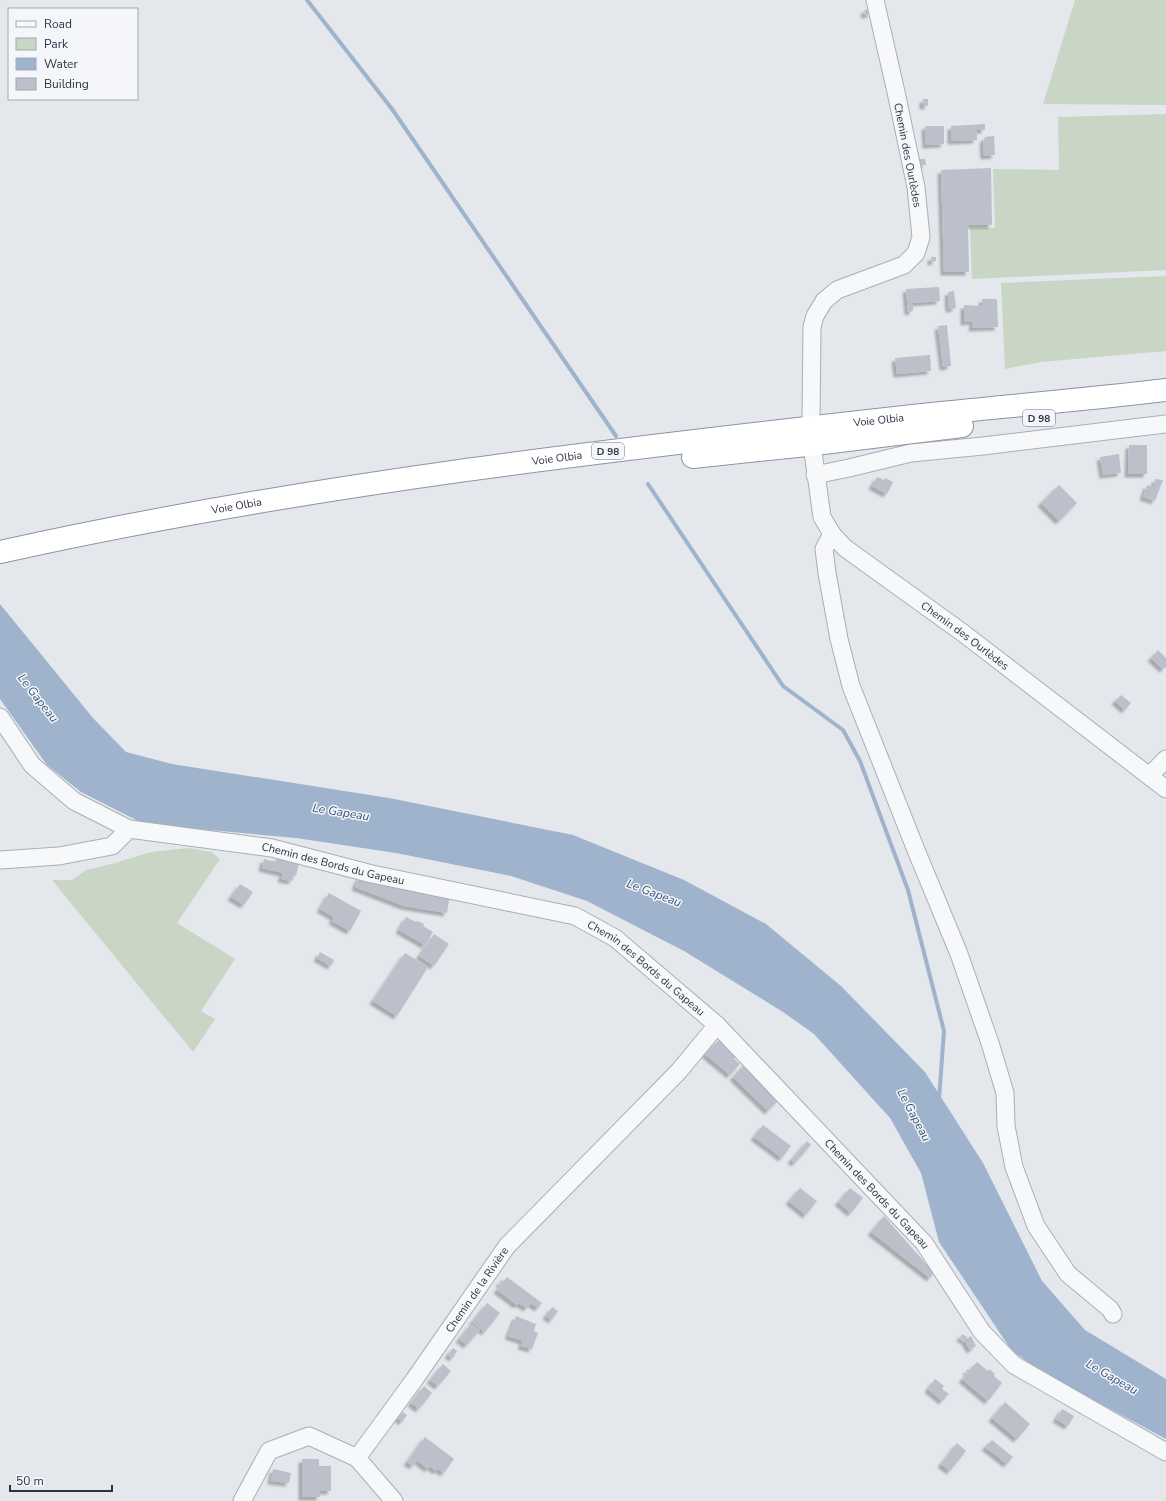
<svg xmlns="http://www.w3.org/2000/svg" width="1166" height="1501" viewBox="0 0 1166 1501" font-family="'Nunito Sans',sans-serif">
<defs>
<filter id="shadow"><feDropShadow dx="-3.5" dy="3.5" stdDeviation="1" flood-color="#0004"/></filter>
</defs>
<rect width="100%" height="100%" fill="#e4e7ec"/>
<g fill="#c9d6c5">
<polygon points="1075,0 1166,0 1166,105 1043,104"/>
<polygon points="1166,114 1166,270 972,279 970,228 995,228 993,169 1059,170 1058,117"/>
<polygon points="1166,276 1166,351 1041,362 1005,369 1001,283"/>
<polygon points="188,848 211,852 220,859 177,923 235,959 201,1011 215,1019 193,1052 52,880 72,880 86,870 115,863 151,852"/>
</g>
<polygon fill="#9fb4cc" points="0,604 93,718 126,752 172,764 389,798 573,835 684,880 766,924 841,986 925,1072 983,1163 1042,1281 1085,1330 1166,1379 1166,1439 1045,1374 1012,1351 939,1242 921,1173 890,1118 814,1034 783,1012 684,951 587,901 511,876 396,853 296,838 144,824 81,792 47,765 0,699"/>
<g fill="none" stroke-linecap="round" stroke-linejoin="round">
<g stroke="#9fb4cc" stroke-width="4">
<polyline points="307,0 392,109 616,436"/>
<polyline points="648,484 783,686 843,730 860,761 908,890 944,1031 939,1099"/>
</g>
</g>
<g fill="#bbc0ca" filter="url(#shadow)">
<polygon points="870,9 871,14 865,15 864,10"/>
<rect x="923" y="99" width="5" height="7"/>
<polygon points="985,124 985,130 977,130 977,140 951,141 951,126"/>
<polygon points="925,126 944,126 944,144 926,145"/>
<polygon points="994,136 995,155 984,156 983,142 985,137"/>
<polygon points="918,159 925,159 926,165 919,165"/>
<polygon points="991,168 992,225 968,225 969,272 944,272 941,170"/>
<polygon points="931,257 936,257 936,261 931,262"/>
<polygon points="939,287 940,301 913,303 913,311 908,312 906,289"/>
<polygon points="954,291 956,308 949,309 948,292"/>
<polygon points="982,299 997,299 998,327 972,328 973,321 964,322 964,305 982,306"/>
<polygon points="947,325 951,366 943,367 938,326"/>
<polygon points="930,355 931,371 897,374 895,358"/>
<polygon points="1129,445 1147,445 1147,474 1128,474"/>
<polygon points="1119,454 1121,473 1103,475 1100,457"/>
<polygon points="877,477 884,480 885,478 893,482 887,494 872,486"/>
<polygon points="1155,479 1163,480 1155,501 1143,497 1147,485 1154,487"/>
<polygon points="1059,485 1077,503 1059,521 1041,503"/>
<polygon points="1158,650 1166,658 1166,667 1163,669 1151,658"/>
<polygon points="1121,695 1131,703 1125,710 1115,701"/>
<polygon points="277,857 299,863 296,876 294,875 292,881 281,879 283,873 262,868 264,859 276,862"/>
<polygon points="359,877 450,894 447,913 404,906 355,887"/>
<polygon points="240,884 253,892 244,905 231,897"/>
<polygon points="329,893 361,911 350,931 332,921 334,917 320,909"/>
<polygon points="406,917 416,922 417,921 422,923 424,924 423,926 433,932 425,945 399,930"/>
<polygon points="434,934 449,944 434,966 419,956"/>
<polygon points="320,952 334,960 331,966 317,958"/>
<polygon points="405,953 428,967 397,1016 373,1001"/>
<polygon points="720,1039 738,1055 734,1059 740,1064 730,1075 705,1054"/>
<polygon points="746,1063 781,1097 768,1111 733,1077"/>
<polygon points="763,1125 791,1146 782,1158 754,1137"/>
<polygon points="807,1141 811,1145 795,1163 791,1160"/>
<polygon points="800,1188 817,1201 806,1215 789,1201"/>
<polygon points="850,1188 863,1198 851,1213 838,1202"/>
<polygon points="884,1216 934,1273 930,1278 871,1232"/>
<polygon points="507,1277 542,1303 538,1308 531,1303 527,1308 519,1303 517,1305 497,1290 502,1284 499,1283 501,1280 503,1282"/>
<polygon points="487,1303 500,1313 485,1332 472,1322"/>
<polygon points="552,1307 558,1311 552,1320 546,1316"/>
<polygon points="516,1316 536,1324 534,1331 538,1333 532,1349 521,1346 523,1341 508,1336"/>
<polygon points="471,1324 480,1330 467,1345 459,1339"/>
<polygon points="962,1334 967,1337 966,1339 971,1336 976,1346 970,1350 965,1341 960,1338"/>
<polygon points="453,1348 457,1351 453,1358 448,1355"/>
<polygon points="977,1362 988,1371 989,1369 995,1374 994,1376 1002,1383 988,1401 962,1379 968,1373 966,1371 968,1369 969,1371"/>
<polygon points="443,1364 451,1371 438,1386 430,1380"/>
<polygon points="935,1379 944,1386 942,1389 949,1394 942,1401 928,1389"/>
<polygon points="424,1386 432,1393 419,1409 411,1403"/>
<polygon points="1005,1402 1030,1424 1017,1439 992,1418"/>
<polygon points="1062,1409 1074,1416 1068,1426 1056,1419"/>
<polygon points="403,1412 407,1415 402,1422 398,1418"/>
<polygon points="425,1437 454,1459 444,1473 438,1469 436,1471 430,1466 428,1469 417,1460 413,1466 407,1462"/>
<polygon points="992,1440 1013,1457 1007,1464 985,1447"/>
<polygon points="957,1443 966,1451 950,1471 941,1464"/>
<polygon points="302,1459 319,1459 319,1466 331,1466 331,1491 320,1491 320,1497 302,1497"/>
<polygon points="273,1469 291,1473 289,1483 271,1481"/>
</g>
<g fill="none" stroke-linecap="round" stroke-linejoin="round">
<g stroke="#a9aeb7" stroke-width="19">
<g id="minor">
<polyline points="811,420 812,327 815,316 824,301 837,290 904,265 916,253 921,237 916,187 896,92 875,0"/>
<path id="s1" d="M813,452L822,517L832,534L845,548L963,633L1166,789"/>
<polyline points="815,475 849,468 911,453 983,446 1166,424"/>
<polyline points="832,534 824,549 827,573 839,639 851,686 916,850 959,954 990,1043 1005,1093 1006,1126 1014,1167 1036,1226 1068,1274 1110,1309 1113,1314"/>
<path id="s2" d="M0,717L32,765L74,801L129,829L272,848L372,874L575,916L615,938L717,1025L924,1243L982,1332L1014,1365L1166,1452"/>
<polyline points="1149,776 1166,759"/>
<polyline points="0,860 59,856 112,846 129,829"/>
<polyline points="357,1458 394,1501"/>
<path id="s3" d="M242,1501L269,1451L309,1436L357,1458L414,1380L507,1246L679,1071L717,1025"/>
</g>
</g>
<g stroke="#8b94a3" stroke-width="24">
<g id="highway">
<polyline points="693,457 807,445 962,426"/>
<path id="s4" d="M0,552C301,485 607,450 913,416C997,407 1082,400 1166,390"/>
</g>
</g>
<use href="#minor" stroke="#f7f8fa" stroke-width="17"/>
<use href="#highway" stroke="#fff" stroke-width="22"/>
</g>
<g text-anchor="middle" stroke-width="3" stroke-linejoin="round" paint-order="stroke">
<g fill="#f4f6f9" stroke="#676e7b" stroke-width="1">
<rect x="1023" y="410" width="32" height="16" rx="3"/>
<rect x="592" y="443" width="32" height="16" rx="3"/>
</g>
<g font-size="10" font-weight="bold" fill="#2b3445">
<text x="1039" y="422">D 98</text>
<text x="608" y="455">D 98</text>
</g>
<g font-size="11" fill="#2b3445" stroke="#f4f6f9">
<text transform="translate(908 155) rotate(79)" y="4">Chemin des Ourlèdes</text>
<text dy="4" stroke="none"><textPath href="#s4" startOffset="889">Voie Olbia</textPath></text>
<text dy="4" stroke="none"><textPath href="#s4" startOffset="565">Voie Olbia</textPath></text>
<text dy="4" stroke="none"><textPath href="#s4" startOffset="241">Voie Olbia</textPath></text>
<text dy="4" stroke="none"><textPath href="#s1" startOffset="253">Chemin des Ourlèdes</textPath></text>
<text dy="4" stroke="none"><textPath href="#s2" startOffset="382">Chemin des Bords du Gapeau</textPath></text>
<text dy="4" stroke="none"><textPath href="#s2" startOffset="718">Chemin des Bords du Gapeau</textPath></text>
<text dy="4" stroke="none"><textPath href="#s2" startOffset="1042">Chemin des Bords du Gapeau</textPath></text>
<text dy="4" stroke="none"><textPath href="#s3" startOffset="359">Chemin de la Rivière</textPath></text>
</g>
<g font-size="12" font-style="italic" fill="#34527a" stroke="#f4f6f9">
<text transform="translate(38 698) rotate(52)" y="4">Le Gapeau</text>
<text transform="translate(341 812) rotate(9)" y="4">Le Gapeau</text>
<text transform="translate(654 893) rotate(21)" y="4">Le Gapeau</text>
<text transform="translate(914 1115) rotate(62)" y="4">Le Gapeau</text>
<text transform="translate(1112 1377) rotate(30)" y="4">Le Gapeau</text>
</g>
</g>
<rect x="8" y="8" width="130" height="92" fill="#f4f6f9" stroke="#a4a8b1"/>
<rect x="16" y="21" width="20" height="6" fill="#f7f8fa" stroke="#a4a8b1"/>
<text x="44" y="28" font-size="12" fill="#2b3445">Road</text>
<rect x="16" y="38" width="20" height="12" fill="#c9d6c5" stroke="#a4a8b1"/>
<text x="44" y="48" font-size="12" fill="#2b3445">Park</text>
<rect x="16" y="58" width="20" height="12" fill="#9fb4cc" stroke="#a4a8b1"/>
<text x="44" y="68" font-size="12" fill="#2b3445">Water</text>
<rect x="16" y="78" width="20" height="12" fill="#bbc0ca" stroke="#a4a8b1"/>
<text x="44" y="88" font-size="12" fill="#2b3445">Building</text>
<path d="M10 1485v6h102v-6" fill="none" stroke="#2b3445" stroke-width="2"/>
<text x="16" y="1485" font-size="12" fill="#2b3445" stroke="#f4f6f9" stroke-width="3" paint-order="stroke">50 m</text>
</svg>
